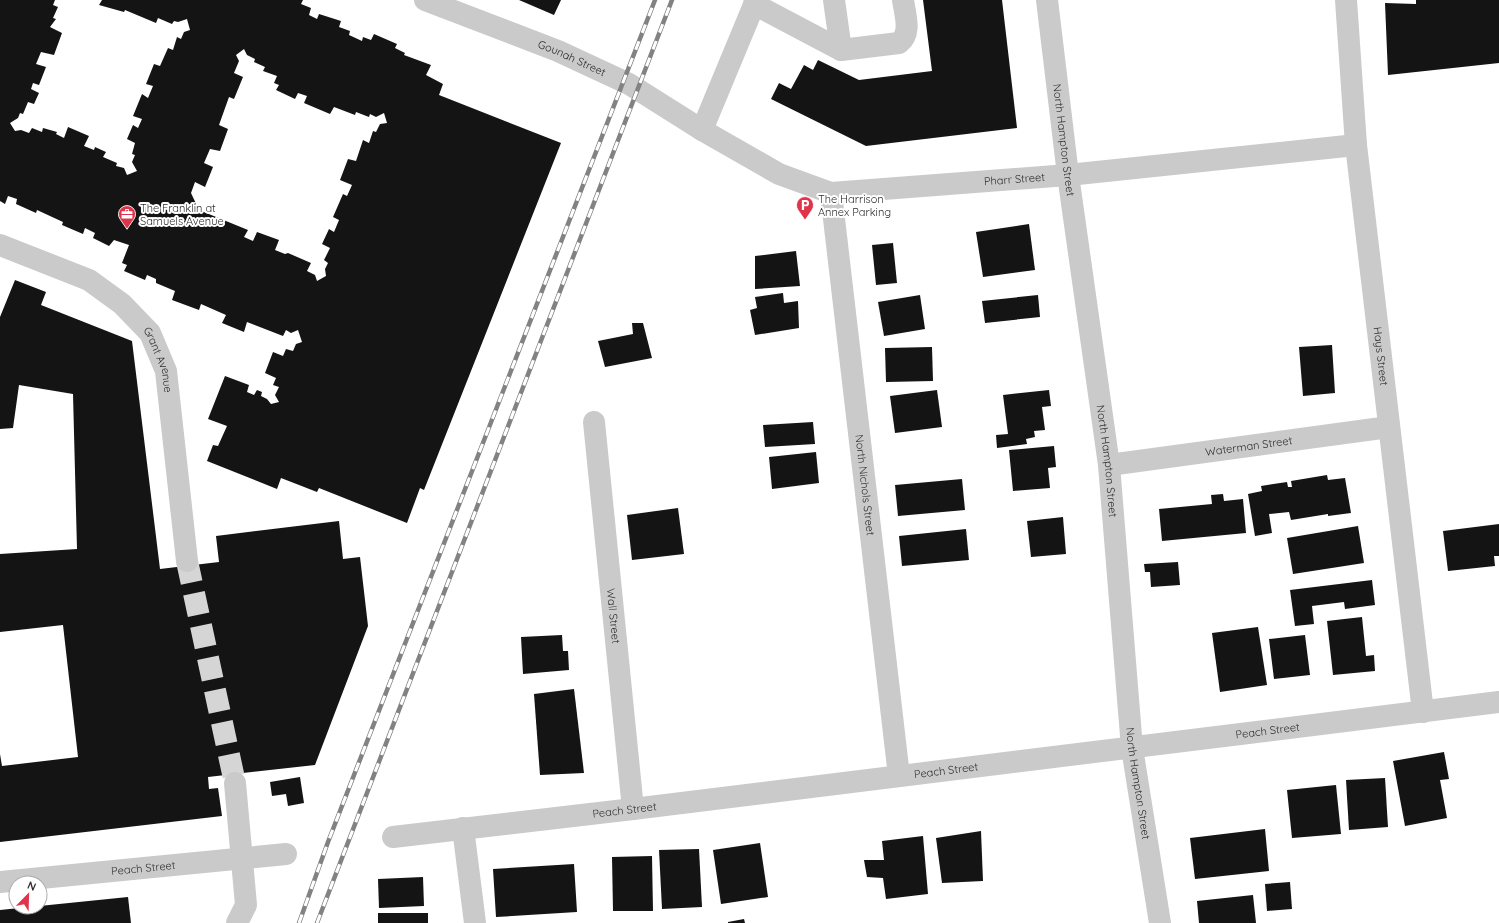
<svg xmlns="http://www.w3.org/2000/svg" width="1499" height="923" viewBox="0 0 1499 923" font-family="Quicksand,sans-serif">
<rect width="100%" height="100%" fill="#fff"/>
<g fill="#141414" fill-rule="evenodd">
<path d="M0,0H55L53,5L58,7L53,18L56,19L50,27L62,33L54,55L41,52L36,64L46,67L39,85L33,83L31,89L39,93L34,104L28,102L23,114L20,113L18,118L10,123L15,131L21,130L29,133L32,128L42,132L43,128L57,132L56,134L64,138L68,127L89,136L84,146L94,150L95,147L106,152L103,157L117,163L116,166L124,168L127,175L137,171L132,162L135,155L132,154L135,143L127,139L133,125L138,128L142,119L133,116L142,94L148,98L153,86L146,84L154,64L160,66L168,48L173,50L177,37L181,39L184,32L190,30L187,19L178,22L174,21L172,24L158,18L156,23L125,10L124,12L99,5L102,0H303L301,4L311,8L309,15L317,19L319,14L341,21L339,27L350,31L349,35L362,41L363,37L371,40L374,34L397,44L395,48L405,53L404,55L431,65L426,75L443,84L439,95L561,143L424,490L420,488L407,523L319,488L317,492L281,478L277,489L207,461L213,445L218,446L227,426L208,419L225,376L249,385L247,392L254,395L257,390L262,392L261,396L267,399L271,404L279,402L275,395L279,387L273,385L276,378L265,373L273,352L283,356L286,349L293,351L296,344L302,342L298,330L291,333L286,330L283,336L247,322L244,332L222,323L226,315L201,304L199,310L172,300L175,291L156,283V279L147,275L145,280L124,271L127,265L122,263L129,245L114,240L109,246L93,238L95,233L85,228L83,234L62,225L63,222L37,210L36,213L16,204L17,199L8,196L5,204L0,201ZM244,49L247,55L255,59L254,62L265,67L263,71L277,76L274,83L279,85L276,90L295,99L298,93L307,96L304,103L330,114L334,107L355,115L356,112L369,117L370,114L376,117L384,113L387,123L380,124L376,132L373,131L369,143L363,140L356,161L348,159L340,180L352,185L347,196L343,194L333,217L339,220L334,232L329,229L322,244L330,248L324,260L328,263L325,269L326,276L317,281L315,275L307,271L311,263L288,253L285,254L275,250L279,240L257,232L253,241L244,237L248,230L199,210L191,193L195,182L205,187L213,167L204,163L210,149L220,151L228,129L219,125L229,97L234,99L243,77L234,73L239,61L236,55Z"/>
<polygon points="519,0 561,0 554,15"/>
<polygon points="923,0 1002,0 1017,128 866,146 771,99 779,83 791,89 804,65 813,70 818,60 859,80 932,71"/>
<polygon points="1416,0 1499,0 1499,63 1388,75 1385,3 1416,4"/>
<polygon points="1029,224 1035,270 983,277 976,232"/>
<polygon points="893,243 897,283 876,285 872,245"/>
<polygon points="796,251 800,286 755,289 755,256"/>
<polygon points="15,280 46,292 41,305 132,341 160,569 219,562 216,536 339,521 343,559 360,557 368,626 315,765 208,777 209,789 218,788 222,816 0,842 0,754 2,766 78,757 63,625 0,632 0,554 77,549 73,394 19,385 13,428 0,429 0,317"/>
<polygon points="783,293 784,303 798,301 799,328 755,335 750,310 757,308 755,297"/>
<polygon points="920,295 925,329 884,336 878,302"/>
<polygon points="1038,295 1040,317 985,323 982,301"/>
<polygon points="632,323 643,323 652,358 605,367 598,341 633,334"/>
<polygon points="1332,345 1335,393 1303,396 1299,347"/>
<polygon points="932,347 933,381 886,382 885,348"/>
<polygon points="937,390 942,427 895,433 890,396"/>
<polygon points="1049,390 1051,406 1042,407 1045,430 1034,431 1035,437 1026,439 1027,444 997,448 996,435 1008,434 1003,395"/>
<polygon points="813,422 815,444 765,447 763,425"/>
<polygon points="1054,446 1056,467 1048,468 1050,488 1013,491 1009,450"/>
<polygon points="816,452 819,483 772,489 769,457"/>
<polygon points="1327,475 1328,480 1345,478 1351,513 1328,516 1328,514 1291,520 1289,512 1269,514 1272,533 1255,536 1248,494 1262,491 1261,486 1287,482 1288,487 1292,487 1291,481"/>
<polygon points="962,479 965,510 898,516 895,485"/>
<polygon points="1223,494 1224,501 1243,499 1246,533 1162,541 1159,509 1212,504 1211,495"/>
<polygon points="678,508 684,554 632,560 627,515"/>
<polygon points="1063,517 1066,554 1031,557 1027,521"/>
<polygon points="1499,524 1499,556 1494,556 1495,566 1448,571 1443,531"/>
<polygon points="1358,526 1364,563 1293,574 1287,538"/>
<polygon points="966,529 969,560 902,566 899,536"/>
<polygon points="1178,562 1180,585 1151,587 1150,572 1145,572 1144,564"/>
<polygon points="1372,580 1375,605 1345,609 1344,602 1312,606 1314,624 1295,626 1290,590"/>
<polygon points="1362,617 1366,656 1374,655 1375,671 1333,675 1327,621"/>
<polygon points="1258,627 1267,685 1220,692 1212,633"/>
<polygon points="562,635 563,651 568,651 569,670 523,674 521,637"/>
<polygon points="1305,635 1310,675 1274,679 1269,639"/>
<polygon points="574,689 584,773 540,775 534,694"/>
<polygon points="1444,752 1449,779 1440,780 1447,818 1405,826 1393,761"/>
<polygon points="300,777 304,803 288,806 286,794 272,796 270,782"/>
<polygon points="1385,778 1388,827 1349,830 1346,780"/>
<polygon points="1336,785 1341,834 1292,838 1287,790"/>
<polygon points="1265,829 1269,871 1195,879 1190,838"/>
<polygon points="981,831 983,881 942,883 936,838"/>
<polygon points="923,836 928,894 886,899 883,878 867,877 864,860 884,860 882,841"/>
<polygon points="760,843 768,897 721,904 713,850"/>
<polygon points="699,849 702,907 662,909 659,850"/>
<polygon points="652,856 653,911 613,911 612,857"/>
<polygon points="574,864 577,912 496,917 493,869"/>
<polygon points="423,877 424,906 379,908 378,879"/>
<polygon points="1290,882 1292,909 1267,911 1265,884"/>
<polygon points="1253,895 1256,923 1199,923 1197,901"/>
<polygon points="128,897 131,923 0,923 0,910"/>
<rect x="378" y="913" width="50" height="10"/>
<polygon points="744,919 745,923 728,923 728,922"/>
</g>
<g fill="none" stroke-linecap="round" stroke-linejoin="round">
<polyline stroke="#d5d5d5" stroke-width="22" stroke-dasharray="22 11" stroke-linecap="butt" points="187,561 235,783"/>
<g stroke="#cacaca" stroke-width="22">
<path id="s1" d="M425,0L558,51L629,84L702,130L779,174L831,193L1068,175L1356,145"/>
<polyline points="834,0 841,50"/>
<path id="s2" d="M1047,0L1068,175L1109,465L1132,748L1160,923"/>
<path id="s3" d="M1346,0L1356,145L1423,712"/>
<path d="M754,4L841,50L899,43C912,33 905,15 903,0"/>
<polyline points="702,130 756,0"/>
<path id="s4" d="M831,193L899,776"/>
<path id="s5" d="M0,245L89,280L122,304L150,333L166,371L187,561"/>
<path id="s6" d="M594,422L633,809"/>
<path id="s7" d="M1109,465L1389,427"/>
<polyline points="235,783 246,905 237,923"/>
<polyline points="463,828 475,923"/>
<path id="s8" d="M393,837L633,809L1499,702"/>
<path id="s9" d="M0,882L286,854"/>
</g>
<g stroke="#828282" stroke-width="4.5">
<g id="rail">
<polyline points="299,923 328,842 655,0"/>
<polyline points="317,923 672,0"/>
</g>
</g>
<use href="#rail" stroke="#fff" stroke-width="3" stroke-dasharray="9" stroke-linecap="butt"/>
</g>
<defs>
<g id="parking-pin" transform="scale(0.9)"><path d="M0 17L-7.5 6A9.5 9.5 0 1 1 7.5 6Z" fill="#e0344b" stroke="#fff"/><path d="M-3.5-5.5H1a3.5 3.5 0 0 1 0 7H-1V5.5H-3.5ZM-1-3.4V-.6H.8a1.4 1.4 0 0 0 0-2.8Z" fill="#fff"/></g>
<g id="office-pin" transform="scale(0.9)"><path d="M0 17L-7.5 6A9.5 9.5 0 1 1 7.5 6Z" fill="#e0344b" stroke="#fff"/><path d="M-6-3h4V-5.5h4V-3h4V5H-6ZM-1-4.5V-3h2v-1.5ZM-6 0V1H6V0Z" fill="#fff"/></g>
</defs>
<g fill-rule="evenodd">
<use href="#parking-pin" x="805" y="205"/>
<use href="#office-pin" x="127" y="214"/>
</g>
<g text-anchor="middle" stroke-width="4" stroke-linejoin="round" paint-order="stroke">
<g font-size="11" fill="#2d2d2d" stroke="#fff">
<text dy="4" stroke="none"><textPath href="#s1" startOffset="158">Gounah Street</textPath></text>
<text dy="4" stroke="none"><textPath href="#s2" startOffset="141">North Hampton Street</textPath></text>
<text dy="4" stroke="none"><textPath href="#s1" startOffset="635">Pharr Street</textPath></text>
<text dy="4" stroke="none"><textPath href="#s3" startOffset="358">Hays Street</textPath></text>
<text dy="4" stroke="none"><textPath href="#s5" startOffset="205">Grant Avenue</textPath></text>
<text dy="4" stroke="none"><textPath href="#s7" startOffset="141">Waterman Street</textPath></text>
<text dy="4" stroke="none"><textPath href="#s2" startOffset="465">North Hampton Street</textPath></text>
<text dy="4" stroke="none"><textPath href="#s4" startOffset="294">North Nichols Street</textPath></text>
<text dy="4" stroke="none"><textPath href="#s6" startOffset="195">Wall Street</textPath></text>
<text dy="4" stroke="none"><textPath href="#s8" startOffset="881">Peach Street</textPath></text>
<text dy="4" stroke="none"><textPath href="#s8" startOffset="557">Peach Street</textPath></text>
<text dy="4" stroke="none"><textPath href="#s2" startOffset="789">North Hampton Street</textPath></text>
<text dy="4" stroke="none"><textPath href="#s8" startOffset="233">Peach Street</textPath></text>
<text dy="4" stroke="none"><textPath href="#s9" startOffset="144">Peach Street</textPath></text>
</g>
<g font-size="11" fill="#2d2d2d" stroke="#fff" text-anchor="start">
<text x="818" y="203">The Harrison<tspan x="818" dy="13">Annex Parking</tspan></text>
<text x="140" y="212">The Franklin at<tspan x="140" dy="13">Samuels Avenue</tspan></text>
</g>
</g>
<g transform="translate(28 895) rotate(23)"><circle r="19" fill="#ffffff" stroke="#ababab"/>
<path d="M0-3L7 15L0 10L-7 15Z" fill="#e0344b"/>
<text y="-6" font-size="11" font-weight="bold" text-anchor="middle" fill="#2d2d2d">N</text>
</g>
</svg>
